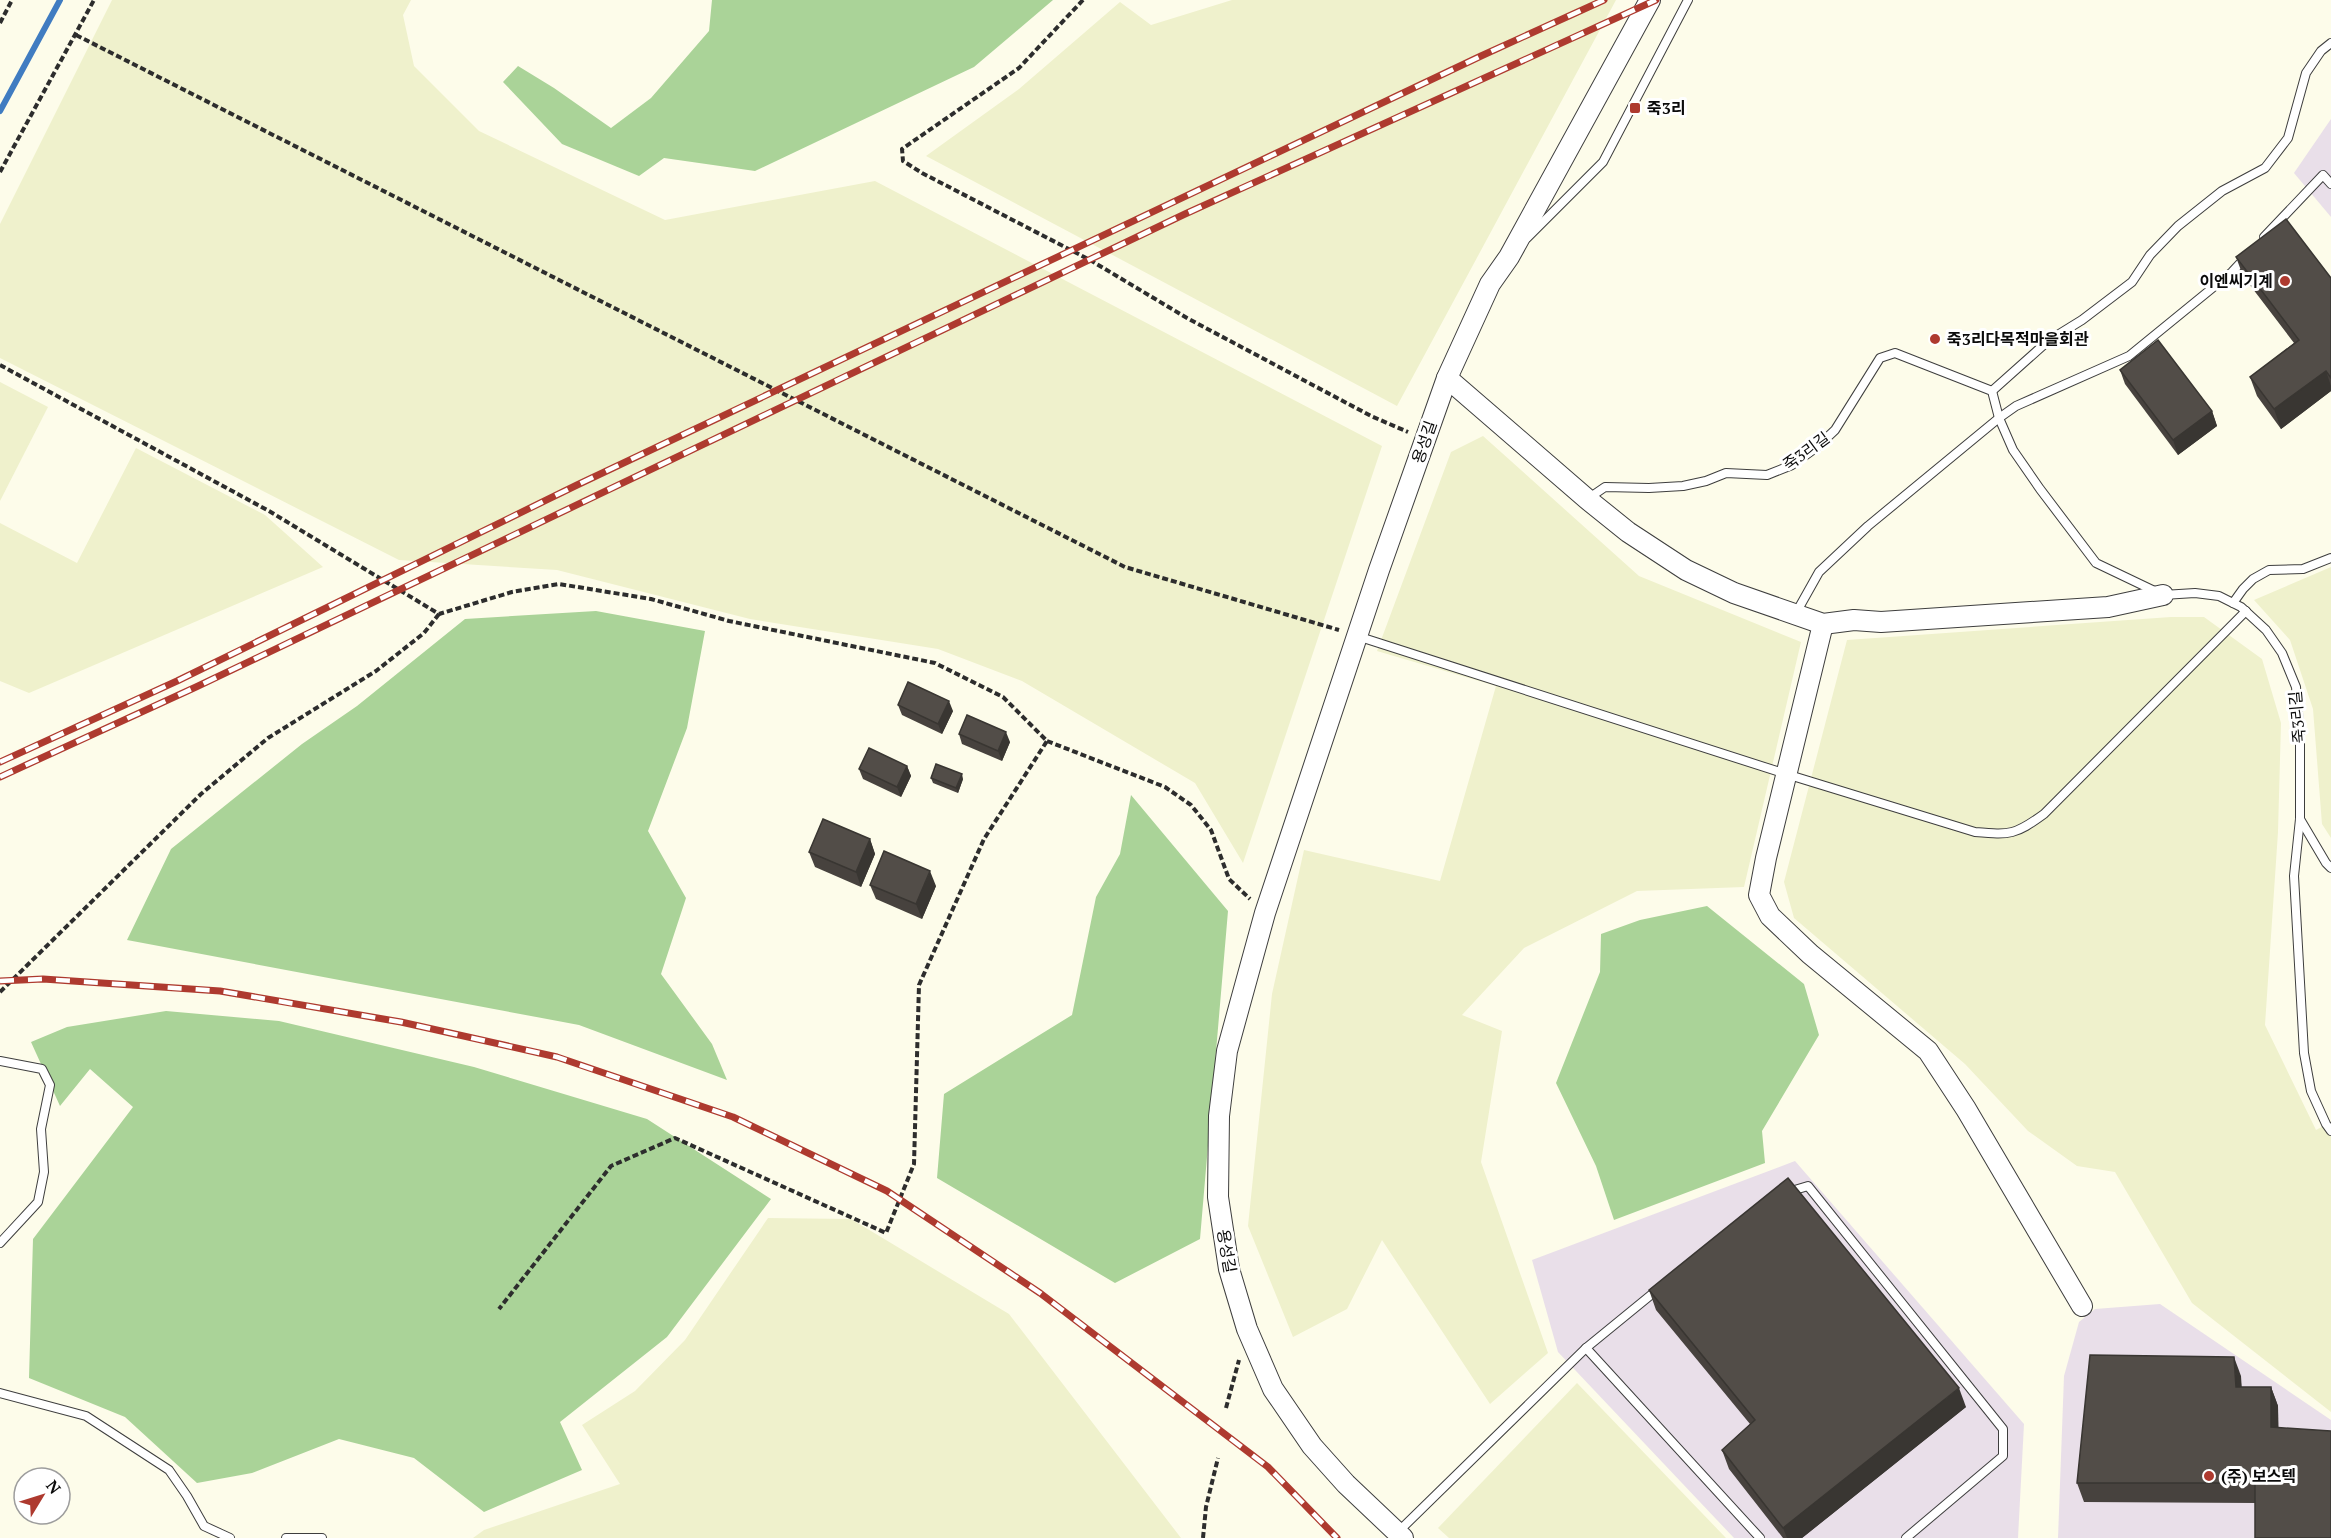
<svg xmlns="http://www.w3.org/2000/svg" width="2331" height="1538" viewBox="0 0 2331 1538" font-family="'PT Serif','Noto Sans KR',serif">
<rect width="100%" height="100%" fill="#fdfcea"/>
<g fill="#e9dfe9">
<polygon points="2331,119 2331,217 2294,173"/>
<polygon points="1795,1161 2024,1424 2018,1538 1734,1538 1558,1352 1532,1260"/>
<polygon points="2160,1304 2331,1420 2331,1538 2058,1538 2064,1376 2079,1322 2095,1309"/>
</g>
<g fill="#eff1cc">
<polygon points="112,0 411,0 403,15 414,66 479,131 665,220 875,181 1382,446 1243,863 1195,783 1022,681 938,649 750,619 557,570 399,560 0,358 0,224"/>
<polygon points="1232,0 1616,0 1397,406 926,156 1019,89 1120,2 1151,25"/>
<polygon points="0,382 48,407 0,501"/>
<polygon points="1483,436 1639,576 1801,642 1744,887 1637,891 1524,948 1462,1015 1502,1031 1481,1162 1548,1353 1490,1404 1382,1240 1347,1309 1293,1337 1248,1226 1272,994 1304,850 1440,881 1496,686 1377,651 1451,452"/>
<polygon points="136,448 265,515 323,567 29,693 0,681 0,523 77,563"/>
<polygon points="2331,567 2331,838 2322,824 2313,709 2290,640 2254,600"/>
<polygon points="2171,617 2204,617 2262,659 2281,723 2278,832 2265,1025 2316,1130 2331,1122 2331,1412 2192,1303 2115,1172 2077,1166 2028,1131 1965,1064 1794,918 1784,882 1847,640"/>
<polygon points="768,1218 851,1219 1009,1314 1181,1538 473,1538 484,1530 620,1484 582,1425 635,1391 685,1340"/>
<polygon points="1577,1383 1726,1538 1449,1538 1438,1528"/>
</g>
<g fill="#aad398">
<polygon points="712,0 1053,0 974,67 755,171 664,158 639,176 562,144 503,82 518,66 554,88 611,128 651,98 709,31"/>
<polygon points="596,611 705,631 687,728 648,831 686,898 661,974 712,1044 727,1080 579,1025 127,940 171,849 302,744 357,706 465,619"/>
<polygon points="1131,795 1228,911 1200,1239 1115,1283 937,1178 944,1094 1072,1015 1096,897 1120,854"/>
<polygon points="1707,906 1804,984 1819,1035 1762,1131 1765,1163 1614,1220 1596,1166 1556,1083 1600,972 1601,934 1640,920"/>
<polygon points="166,1011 279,1021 474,1067 647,1119 771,1199 667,1337 560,1422 582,1470 484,1512 414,1458 339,1439 252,1473 197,1483 125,1417 29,1378 33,1239 133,1107 90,1069 60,1106 31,1042 67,1027"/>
</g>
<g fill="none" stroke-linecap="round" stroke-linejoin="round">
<polyline stroke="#407cc1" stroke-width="6" points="0,111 60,0"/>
<g stroke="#3e3e3e" stroke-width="10">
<g id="service">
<polyline points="2264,237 2323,175 2331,184"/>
<polyline points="1527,238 1603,162 1688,0"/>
<polyline points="1992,391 2048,341 2082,320 2132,282 2150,255 2178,226 2222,191 2265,168 2288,138 2306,73 2321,51 2331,43"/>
<polyline points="1589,498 1605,487 1649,488 1683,486 1706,481 1726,473 1767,475 1792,465 1817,447 1835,430 1880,358 1895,353 1992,391 1999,418 2013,450 2040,489 2096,563 2163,595 2195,593 2219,596 2241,607 2266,630 2282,653 2296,687 2300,738 2300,819 2294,876 2304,1053 2311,1091 2326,1124 2331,1131"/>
<polyline points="2233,603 2243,589 2253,579 2269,570 2303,569 2331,558"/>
<polyline points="1796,613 1819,572 1868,526 1999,418 2016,406 2129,356 2232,272 2246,257"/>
<path d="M1357,636L1786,774L1975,832C2011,835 2015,835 2044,814L2246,611"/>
<polyline points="2300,819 2326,863 2331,868"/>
<polyline points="0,1061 42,1069 50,1085 41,1129 44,1172 38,1202 0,1243"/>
<polyline points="1788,1192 1808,1186 2003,1429 2003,1456 1906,1538"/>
<polyline points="1586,1348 1760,1538"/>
<polyline points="0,1393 86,1416 169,1470 187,1496 204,1526 230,1538"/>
<polyline points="1398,1532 1586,1348 1657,1290"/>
<polyline points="286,1538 322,1538"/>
</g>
</g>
<g stroke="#3e3e3e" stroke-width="22">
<g id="tertiary">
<polyline points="1447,378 1587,499 1628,532 1686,570 1734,593 1823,624 1854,620 1881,622 2108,607 2163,595"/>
<polyline points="1823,624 1766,858 1759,895 1770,916 1810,954 1928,1051 1966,1109 2082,1306"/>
<polyline points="1403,1538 1346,1484 1312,1446 1273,1389 1247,1329 1229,1269 1218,1197 1219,1116 1227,1051 1265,913 1379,570 1447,378 1490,284 1509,257 1650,0"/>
</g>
</g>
<g stroke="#2d2d2d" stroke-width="4" stroke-dasharray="6 3" stroke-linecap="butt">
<polyline points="1083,0 1019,68 902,149 903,161 922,173 1090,260 1187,318 1371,416 1408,432"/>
<polyline points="0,23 12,0"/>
<polyline points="76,35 1125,567 1339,630"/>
<polyline points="0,172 94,0"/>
<polyline points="0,365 269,511 439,614 512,592 559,584 651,599 729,621 935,663 1003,697 1047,741 984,839 919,985 914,1164 886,1233 675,1138 611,1166 499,1309"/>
<polyline points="1047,741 1165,787 1191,805 1211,830 1229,879 1250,899"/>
<polyline points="0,992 201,794 268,738 376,671 424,633 439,614"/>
<polyline points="1226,1408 1239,1360"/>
<polyline points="1203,1538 1206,1507 1218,1458"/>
</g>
<use href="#service" stroke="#fff" stroke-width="8"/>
<use href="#tertiary" stroke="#fff" stroke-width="20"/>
<g stroke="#ae3a2f" stroke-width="7">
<g id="rail">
<polyline points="0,762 177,681 577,485 1481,56 1604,0"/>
<polyline points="0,777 196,687 1185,214 1656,0"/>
<polyline points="0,981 43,979 220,991 401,1022 557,1057 733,1117 887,1191 1040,1293 1268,1467 1337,1538"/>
</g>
</g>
<use href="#rail" stroke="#fff" stroke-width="4.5" stroke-dasharray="14" stroke-linecap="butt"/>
</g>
<g fill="#47423e">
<polygon points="2236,257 2331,278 2331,391 2281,429 2257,396 2250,377 2294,343 2243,276"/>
<polygon points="2120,370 2212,411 2217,426 2178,455 2125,384"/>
<polygon points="898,705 953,711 942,734 902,715"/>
<polygon points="959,734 1010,742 1002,761 962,744"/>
<polygon points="907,766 911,776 901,797 863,779 859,769"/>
<polygon points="931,778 963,779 958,793 933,783"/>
<polygon points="870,839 875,854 861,887 815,867 809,852"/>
<polygon points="870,885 936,886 922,919 876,899"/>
<polygon points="1649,1290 1966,1407 1802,1538 1783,1538 1729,1469 1722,1450 1750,1424 1656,1310"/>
<polygon points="2241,1376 2241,1387 2271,1387 2278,1406 2278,1428 2255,1503 2084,1502 2077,1483"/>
</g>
<g fill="#393632">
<polygon points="2326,371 2331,386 2331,391 2281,429 2274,409"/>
<polygon points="2212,411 2217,426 2178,455 2173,440"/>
<polygon points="949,701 953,711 942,734 938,724"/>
<polygon points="1006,732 1010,742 1002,761 998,751"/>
<polygon points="907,766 911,776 901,797 897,787"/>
<polygon points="962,774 963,779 958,793 956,788"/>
<polygon points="870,839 875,854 861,887 856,872"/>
<polygon points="930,871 936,886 922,919 916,904"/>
<polygon points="2234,1357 2241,1376 2243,1406 2236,1387"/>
<polygon points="2271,1387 2278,1406 2279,1447 2271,1427"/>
<polygon points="1959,1388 1966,1407 1802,1538 1787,1538 1783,1528"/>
</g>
<g fill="#524d48" stroke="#393632" stroke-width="1.5">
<polygon points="2286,219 2331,278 2331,378 2326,371 2274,409 2250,377 2299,340 2236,257"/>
<polygon points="2158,340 2212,411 2173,440 2120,370"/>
<polygon points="908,682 949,701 938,724 898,705"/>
<polygon points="967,715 1006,732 998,751 959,734"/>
<polygon points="869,748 907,766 897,787 859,769"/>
<polygon points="936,764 962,774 956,788 931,778"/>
<polygon points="823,819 870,839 856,872 809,852"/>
<polygon points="884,851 930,871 916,904 870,885"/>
<polygon points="1788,1178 1959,1388 1783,1528 1722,1450 1755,1420 1649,1290"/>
<polygon points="2090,1355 2234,1357 2236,1387 2271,1387 2271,1427 2331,1431 2331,1538 2255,1538 2255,1483 2077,1483"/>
</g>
<g fill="#ae3a2f" stroke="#fff" stroke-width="2">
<rect x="1629" y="102" width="12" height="12" rx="3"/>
<circle cx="2285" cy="281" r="6"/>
<circle cx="1935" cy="339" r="6"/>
<circle cx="2209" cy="1476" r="6"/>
</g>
<g text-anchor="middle" stroke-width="6" stroke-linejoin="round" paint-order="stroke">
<g font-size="16" font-weight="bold" fill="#0b0b0b" stroke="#fff" text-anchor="start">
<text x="1647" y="114">죽3리</text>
<text x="2273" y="287" text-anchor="end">이엔씨기계</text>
<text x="1947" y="345">죽3리다목적마을회관</text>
<text x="2221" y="1482">(주) 보스텍</text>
</g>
<g font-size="16" fill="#0b0b0b" stroke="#fff">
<text transform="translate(1424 442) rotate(-71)" y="6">용성길</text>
<text transform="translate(1806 451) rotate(-36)" y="6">죽3리길</text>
<text transform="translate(2297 717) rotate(-95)" y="6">죽3리길</text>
<text transform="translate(1227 1251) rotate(80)" y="6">용성길</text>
</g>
</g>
<g transform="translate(42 1496) rotate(52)"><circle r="28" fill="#ffffff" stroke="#9d9d9d" stroke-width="1.5"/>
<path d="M0-4.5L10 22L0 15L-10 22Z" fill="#ae3a2f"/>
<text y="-9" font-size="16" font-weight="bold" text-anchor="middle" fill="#0b0b0b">N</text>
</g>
</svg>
